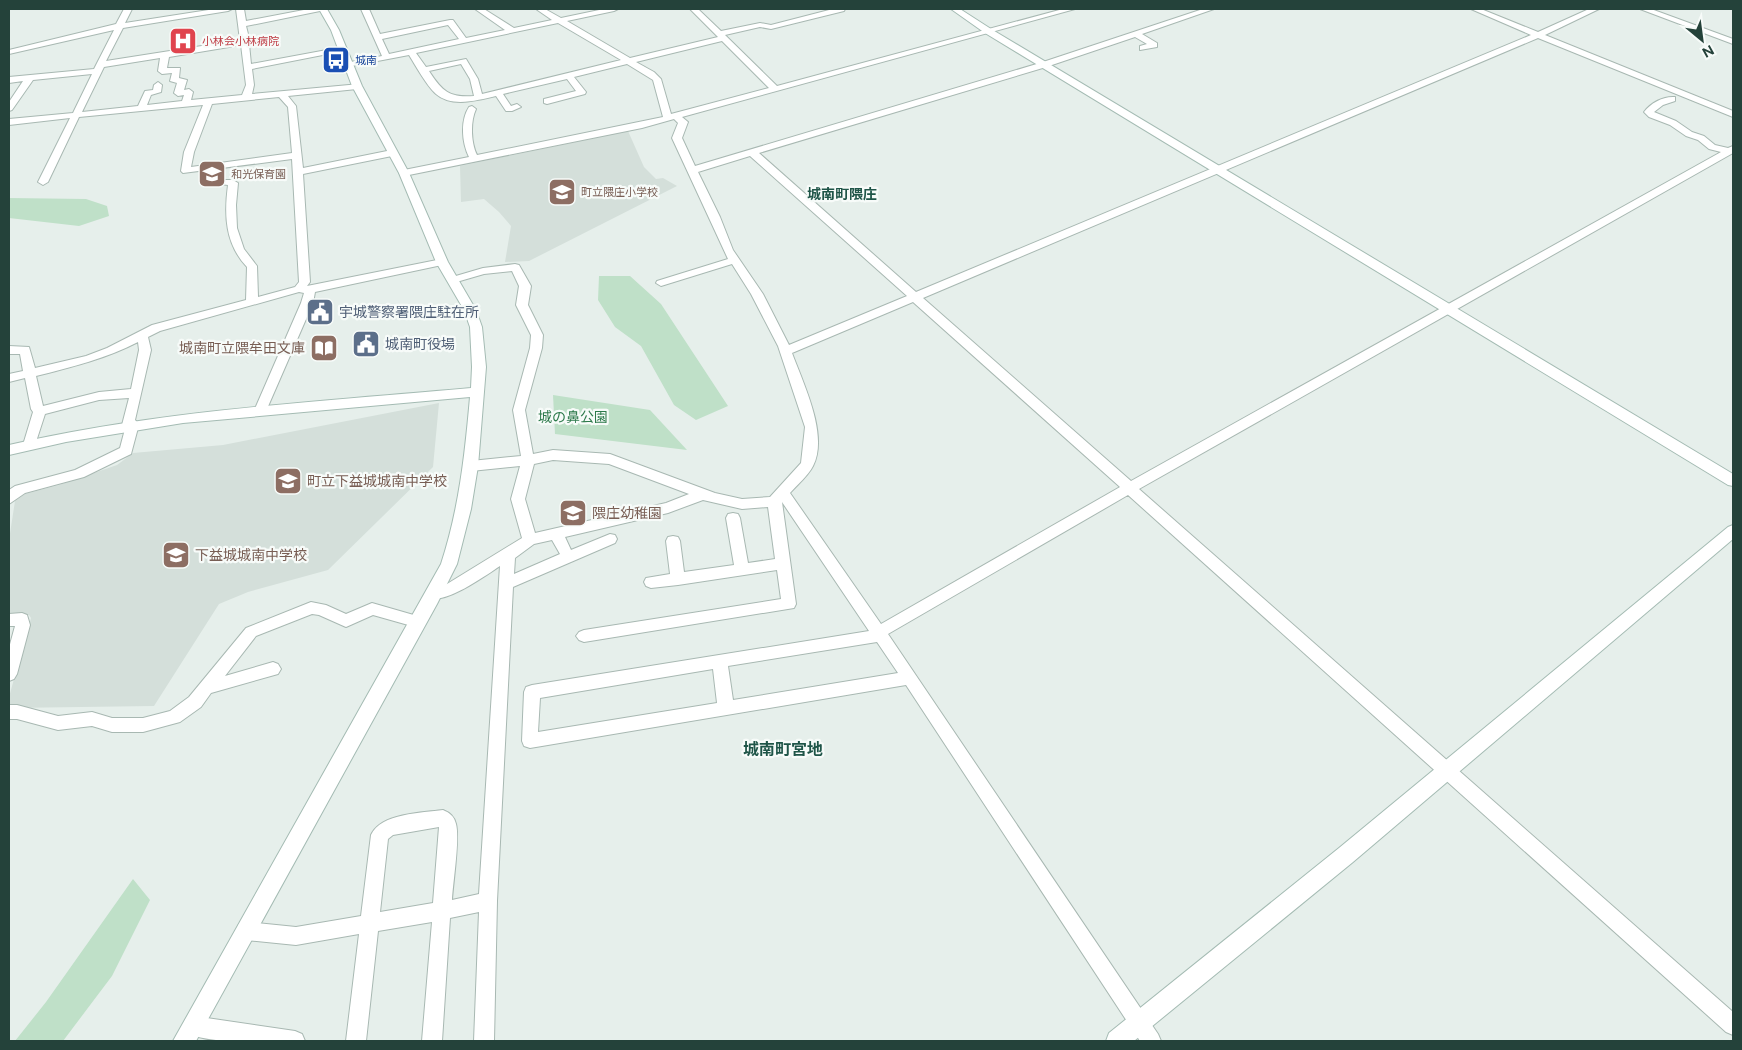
<svg xmlns="http://www.w3.org/2000/svg" width="1742" height="1050" viewBox="0 0 1742 1050" font-family="Figtree,'Noto Sans JP',sans-serif">
<rect width="100%" height="100%" fill="#e6efeb"/>
<g fill="#d4dfda">
<polygon points="628,131 644,167 656,179 663,178 677,186 529,261 505,262 511,226 499,212 484,199 461,202 460,166"/>
<polygon points="439,403 433,467 328,570 248,592 219,604 154,706 9,708 9,697 31,618 29,615 9,615 9,540 15,501 25,494 59,485 117,465 133,453 223,445"/>
</g>
<g fill="#bfe0c8">
<polygon points="9,198 86,199 107,206 109,216 79,226 9,218"/>
<polygon points="599,276 630,276 661,304 728,406 696,420 674,405 641,346 615,327 598,300"/>
<polygon points="553,395 650,410 687,450 555,434"/>
<polygon points="133,879 150,900 112,976 63,1041 15,1041 46,1002"/>
</g>
<g fill="none" stroke-linecap="round" stroke-linejoin="round">
<g stroke="#a8b8b2" stroke-width="2">
<g id="street">
<path d="M124,9H132L125,23L215,9H232L228,11L123,28L106,61L240,40L236,9H244L246,21L309,9H324L320,11L246,26L250,42L249,44L251,64L343,47L347,49L343,51L252,69L254,85L252,94L360,84L361,86L357,89L288,96L296,106L303,168L392,150L397,153L392,156L303,174L310,282L307,286L442,259L447,262L442,265L315,292L313,303L266,411L260,415L254,411L301,303L304,293L299,292L160,331L148,337L151,350L135,420L139,424L131,454L84,477L25,493L9,504V490L15,486L75,470L120,448L125,429L122,425L129,398L99,400L45,414L34,448H24L23,445L33,412L31,409L25,378L9,382V374L23,371L20,354H9V346L29,347L35,368L86,356L107,348L152,325L246,300L247,267C225,244 224,215 228,185L220,184V180H233L238,183L236,205L237,228L244,249L257,266L258,297L295,287L299,282L292,159L183,173L181,171L184,152L203,105L79,117L48,182L43,185L38,182L70,118L9,125V119L73,113L92,74L33,80L12,110L9,111V102L23,81L9,83V77L94,69L114,30L9,54V50L116,24ZM241,45L246,85L242,95L191,100L193,92L189,89L184,90L187,80L179,78L180,68H167L169,57ZM160,58L158,71L162,74L172,73L170,81L177,83L174,93L178,96L184,95L182,101L147,105L151,95L161,92L162,85L158,82L154,85L153,90L145,91L138,106L82,112L104,67ZM279,97L288,107L292,153L191,167L194,152L212,104ZM138,342L139,350L131,389L99,392L43,406L36,376C72,367 105,359 138,342Z"/>
<path d="M361,9H369L380,34L450,20H453L466,38L505,30L475,9H484L514,28L552,20L536,9H545L561,18L604,9H618L614,11L567,21L630,58L718,37L690,9H698L721,31L760,23L771,25L833,9H845L844,11L771,29L760,27L725,35L777,86L1063,9H1075L682,117L688,122L682,138L695,166L1040,63L1203,9H1214L1142,34L1157,43V47L1140,50V46L1147,44L1135,37L1046,67L759,153L916,292L1531,35L1471,9H1481L1538,32L1589,9H1599L1545,35L1733,111V117L1538,38L923,298L1131,481L1721,152L1709,149L1698,140L1686,136L1670,125L1649,117L1644,112C1651,103 1663,96 1675,97V101L1663,105L1654,112L1676,121L1692,132L1704,136L1715,145L1728,148L1733,146V153L1139,489L1733,1012V1035L1726,1032L1128,495L888,634L1158,1034L1161,1041H1140L906,685L530,748L524,746L522,741L524,692L526,687L532,685L869,631L782,502L796,604L794,608L584,642L579,640L576,636L579,632L584,630L781,599L777,570L678,585L651,588L646,586L644,582L646,578L670,574L666,541L668,537L673,536L678,537L680,541L684,572L734,565L726,518L728,514L733,513L738,514L740,518L748,563L775,559L768,507L742,509L703,500L668,513L565,537L571,550L610,534L615,535L617,539L615,543L513,587L497,901L494,1041H474L479,912L450,918L442,1041H422L432,922L378,931L366,1041H346L359,934L296,945L246,940L239,938L237,931L239,924L246,922L296,927L361,916L371,835C381,813 422,813 443,810C450,813 454,816 456,824C460,839 453,882 452,900L479,894L500,566C485,576 446,604 429,598L427,594L429,590L447,584L522,538L511,499L520,466L471,471L466,469L464,466L466,463L471,461L521,456L513,410L530,348L531,335L516,305L519,286L512,271L484,274L453,283L449,282L448,280L449,278L483,268L515,264L519,265L531,286L528,305L543,335L542,348L525,410L533,454L553,450L610,454L715,493L742,499L770,497L801,463L805,427L778,346L751,294L732,264L661,286L656,283L657,281L728,259L672,138L678,123L674,119L642,128L404,176L399,173L404,170L469,157C462,143 460,121 469,107L472,106L476,109C470,122 471,143 477,155L663,117L653,80L627,64L574,77L586,92L585,94L547,104L544,103V99L576,91L567,79L503,94L511,106L517,104L521,107L512,111H506L496,96C478,100 452,108 436,94C426,85 416,66 409,55L346,67V63L382,56ZM558,23L621,60L482,94L478,79L466,59L426,67L416,53ZM448,25L459,39L389,54L382,39ZM722,41L769,88L671,114L661,79L654,72L636,62ZM461,64L470,79L474,96C449,98 442,91 429,71ZM750,156L907,296L789,345L763,294L733,250L720,217L698,172ZM913,302L1120,487L881,624L790,493C797,485 808,476 813,466C829,435 803,383 792,353ZM553,460L609,464L689,494L666,503L535,533L525,499L534,464ZM552,540L560,554L514,574L515,558L534,544ZM877,642L898,673L733,700L728,666ZM713,669L717,703L538,732L540,698ZM439,827L433,903L380,912L388,839L393,835Z"/>
<polygon points="1640,9 1651,9 1733,39 1733,44"/>
<polygon points="311,602 326,605 346,614 372,603 424,618 426,622 424,626 419,628 373,615 346,627 319,615 312,614 256,636 225,676 273,662 278,664 281,669 278,674 211,693 201,707 180,722 143,732 112,732 92,726 58,730 17,719 9,719 9,705 17,705 58,716 92,712 112,718 143,718 170,711 189,697 246,628"/>
<polygon points="22,613 27,615 30,625 17,674 14,679 9,681 9,648 15,626 9,626 9,614"/>
<path d="M193,1016L295,1031L302,1034L305,1041C273,1043 215,1045 186,1033L183,1026L186,1019Z"/>
</g>
</g>
<g stroke="#a4bbb3" stroke-width="2">
<g id="secondary">
<path d="M319,9H327L339,30L362,86L409,173L448,262L476,310L482,327L486,367L478,466L471,509L457,564L437,604L196,1041H173L441,564C459,509 465,454 470,397L183,423L66,442L9,455V445C161,410 316,402 471,388L472,367L470,327L464,310L436,262L399,173L352,86L331,30Z"/>
<polygon points="951,9 960,9 991,29 1733,474 1733,486 1728,485 985,33"/>
<polygon points="1733,525 1733,539 1353,862 1134,1041 1106,1041 1109,1033 1339,848 1728,527"/>
</g>
</g>
<use href="#street" fill="#fff" fill-rule="evenodd"/>
<use href="#secondary" fill="#fff" fill-rule="evenodd"/>
</g>
<defs>
<g id="hospital-square" transform="scale(1.4375)"><rect x="-9" y="-9" width="18" height="18" rx="4" fill="#e0444e" stroke="#f7fbf9"/><path d="M-5-5h3v3.5h4V-5h3V5h-3V1.5h-4V5h-3Z" fill="#fff"/></g>
<g id="bus-square" transform="scale(1.4375)"><rect x="-9" y="-9" width="18" height="18" rx="4" fill="#1a4fb4" stroke="#f7fbf9"/><path d="M-5-6H5V4H4V6H2V4H-2V6H-4V4H-5ZM-3.5-4V0h7V-4ZM-3.5 1.2v1.5H-2V1.2ZM2 1.2v1.5H3.5V1.2Z" fill="#fff"/></g>
<g id="school-square" transform="scale(1.4375)"><rect x="-9" y="-9" width="18" height="18" rx="4" fill="#8d6e63" stroke="#f7fbf9"/><path d="M0-5L7-2L0 1L-7-2ZM-4 1L0 2.5L4 1V4Q0 6-4 4Z" fill="#fff"/></g>
<g id="civic-square" transform="scale(1.4375)"><rect x="-9" y="-9" width="18" height="18" rx="4" fill="#5c6f8a" stroke="#f7fbf9"/><path d="M-.6-6.5H3V-4.5H.6V-3L4-1V1h2V6H-6V1h2V-1L-.6-3ZM-1.2 2.5V6h2.4V2.5Z" fill="#fff"/></g>
<g id="library-square" transform="scale(1.4375)"><rect x="-9" y="-9" width="18" height="18" rx="4" fill="#8d6e63" stroke="#f7fbf9"/><path d="M-6-4Q-3-5.5-.7-3.5V5Q-3 3-6 4ZM6-4Q3-5.5 .7-3.5V5Q3 3 6 4Z" fill="#fff"/></g>
</defs>
<g fill-rule="evenodd">
<use href="#hospital-square" x="183" y="41"/>
<use href="#bus-square" x="336" y="60"/>
<use href="#school-square" x="212" y="174"/>
<use href="#school-square" x="562" y="192"/>
<use href="#civic-square" x="320" y="312"/>
<use href="#civic-square" x="366" y="344"/>
<use href="#library-square" x="324" y="348"/>
<use href="#school-square" x="288" y="481"/>
<use href="#school-square" x="573" y="513"/>
<use href="#school-square" x="176" y="555"/>
</g>
<g text-anchor="middle" stroke-width="4.5" stroke-linejoin="round" paint-order="stroke">
<g font-size="11" fill="#be3a42" stroke="#f7fbf9" text-anchor="start">
<text x="202" y="45">小林会小林病院</text>
</g>
<g font-size="11" fill="#164399" stroke="#f7fbf9" text-anchor="start">
<text x="355" y="64">城南</text>
</g>
<g font-size="11" fill="#785e54" stroke="#f7fbf9" text-anchor="start">
<text x="231" y="178">和光保育園</text>
<text x="581" y="196">町立隈庄小学校</text>
</g>
<g font-size="14" font-weight="bold" fill="#1f5548" stroke="#f7fbf9">
<text x="842" y="199">城南町隈庄</text>
</g>
<g font-size="14" fill="#4e5e75" stroke="#f7fbf9" text-anchor="start">
<text x="339" y="317">宇城警察署隈庄駐在所</text>
<text x="385" y="349">城南町役場</text>
</g>
<g font-size="14" fill="#785e54" stroke="#f7fbf9" text-anchor="start">
<text x="305" y="353" text-anchor="end">城南町立隈牟田文庫</text>
<text x="307" y="486">町立下益城城南中学校</text>
<text x="592" y="518">隈庄幼稚園</text>
<text x="195" y="560">下益城城南中学校</text>
</g>
<g font-size="14" fill="#2d7a4b" stroke="#f7fbf9">
<text x="573" y="422">城の鼻公園</text>
</g>
<g font-size="16" font-weight="bold" fill="#1f5548" stroke="#f7fbf9">
<text x="783" y="755">城南町宮地</text>
</g>
</g>
<rect width="1742" height="1050" fill="none" stroke="#24423a" stroke-width="20"/>
<g transform="translate(1702 40) rotate(151)" stroke="#f7fbf9" stroke-width="4" paint-order="stroke">
<path d="M0-4L9 19L0 12L-9 19Z" fill="#24423a"/>
<text y="-8" font-size="14" font-weight="bold" text-anchor="middle" fill="#24423a">N</text>
</g>
</svg>
